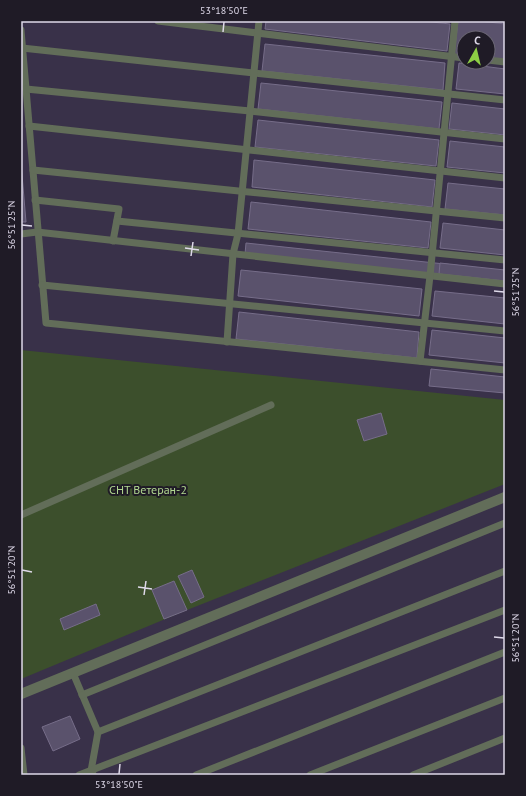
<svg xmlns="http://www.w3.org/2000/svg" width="526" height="796" viewBox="0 0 526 796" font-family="'PT Sans',sans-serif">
<rect width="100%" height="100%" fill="#393149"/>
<polygon fill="#3c4f2c" points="21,350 505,400 505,484 187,610 21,679"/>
<g fill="#5a526c" stroke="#766d89">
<polygon points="266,21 423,21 450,24 447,51 265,29"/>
<polygon points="458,21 480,21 505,24 505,61 488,59 488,38 464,38 464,56 454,55"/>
<polygon points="265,44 445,63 443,90 262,71"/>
<polygon points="459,63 505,69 505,94 456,89"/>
<polygon points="261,83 442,102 439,129 258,109"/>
<polygon points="452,103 505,109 505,135 449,129"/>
<polygon points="258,120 439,140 436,166 255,147"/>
<polygon points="450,141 505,147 505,173 447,167"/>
<polygon points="254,160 435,180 432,207 252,187"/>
<polygon points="21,163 26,222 21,222"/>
<polygon points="448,183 505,189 505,215 445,209"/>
<polygon points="251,202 431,222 428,248 248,229"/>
<polygon points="443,223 505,230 505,255 440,248"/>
<polygon points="246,243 473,267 472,278 245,254"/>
<polygon points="440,263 505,270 505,281 439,274"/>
<polygon points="241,270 422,289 419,316 238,296"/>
<polygon points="435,291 505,298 505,324 432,316"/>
<polygon points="239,312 419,332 417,358 236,339"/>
<polygon points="432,330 505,338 505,363 429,355"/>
<polygon points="431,369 505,377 505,393 429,386"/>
<polygon points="381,413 387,434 364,441 357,420"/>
<polygon points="192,570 204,597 191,603 178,576"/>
<polygon points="174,581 187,610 164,619 152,590"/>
<polygon points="96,604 100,615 64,630 60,619"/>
<polygon points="70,716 80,739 53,751 42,727"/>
</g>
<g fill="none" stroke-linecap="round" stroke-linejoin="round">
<g stroke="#626d59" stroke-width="7">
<polyline points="158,21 464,58"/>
<polyline points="21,30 46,323 505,370"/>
<polyline points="22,48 505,100"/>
<polyline points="488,60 505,62"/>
<polyline points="26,89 250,111 505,139"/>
<polyline points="29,126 505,178"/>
<polyline points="33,170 505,218"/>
<polyline points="35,200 119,209 113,241"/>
<polyline points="117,221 505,260"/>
<polyline points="21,234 37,232 505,284"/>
<polyline points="42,285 505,331"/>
<polyline points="227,342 233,254 238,234 259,21"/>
<polyline points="420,361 430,276 455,21"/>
<polyline points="21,515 271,405"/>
<polyline points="73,673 98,732 91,771 93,774"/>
<polyline points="82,695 505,523"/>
<polyline points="98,732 505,571"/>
<polyline points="21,748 24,775"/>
<polyline points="79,775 505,610"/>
<polyline points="196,775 505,652"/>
<polyline points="310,775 505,698"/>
<polyline points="413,775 505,738"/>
</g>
<polyline stroke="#626d59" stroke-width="10" points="21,694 505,497"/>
</g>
<path fill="none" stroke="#ded9e9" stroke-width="1.5" d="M223,32L224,22M22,225L32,226M185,248L199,250M191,256L193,242M494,291L504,292M22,570L32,572M138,587L152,589M144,595L146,581M494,637L504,638M119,774L120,764"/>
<g text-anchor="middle" stroke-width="4" stroke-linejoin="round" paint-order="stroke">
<g font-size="12" fill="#b2d891" stroke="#1f1b26">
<text x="148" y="494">СНТ Ветеран-2</text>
</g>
</g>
<rect width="526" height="796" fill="none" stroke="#1f1b26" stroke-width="44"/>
<g transform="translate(476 50) rotate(8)"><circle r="19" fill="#1f1b26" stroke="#6b6774"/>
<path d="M0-3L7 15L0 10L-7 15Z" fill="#8dce44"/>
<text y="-6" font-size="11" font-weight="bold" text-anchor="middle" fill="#ded9e9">С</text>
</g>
<rect x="22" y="22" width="482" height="752" fill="none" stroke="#ded9e9" stroke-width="1.5"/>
<g font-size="10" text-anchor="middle" fill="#ded9e9">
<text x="224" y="14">53°18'50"E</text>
<text transform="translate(11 225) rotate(-90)" y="4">56°51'25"N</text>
<text transform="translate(515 292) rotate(-90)" y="4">56°51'25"N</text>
<text transform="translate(11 570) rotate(-90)" y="4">56°51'20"N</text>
<text transform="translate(515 638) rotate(-90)" y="4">56°51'20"N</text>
<text x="119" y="788">53°18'50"E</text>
</g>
</svg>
